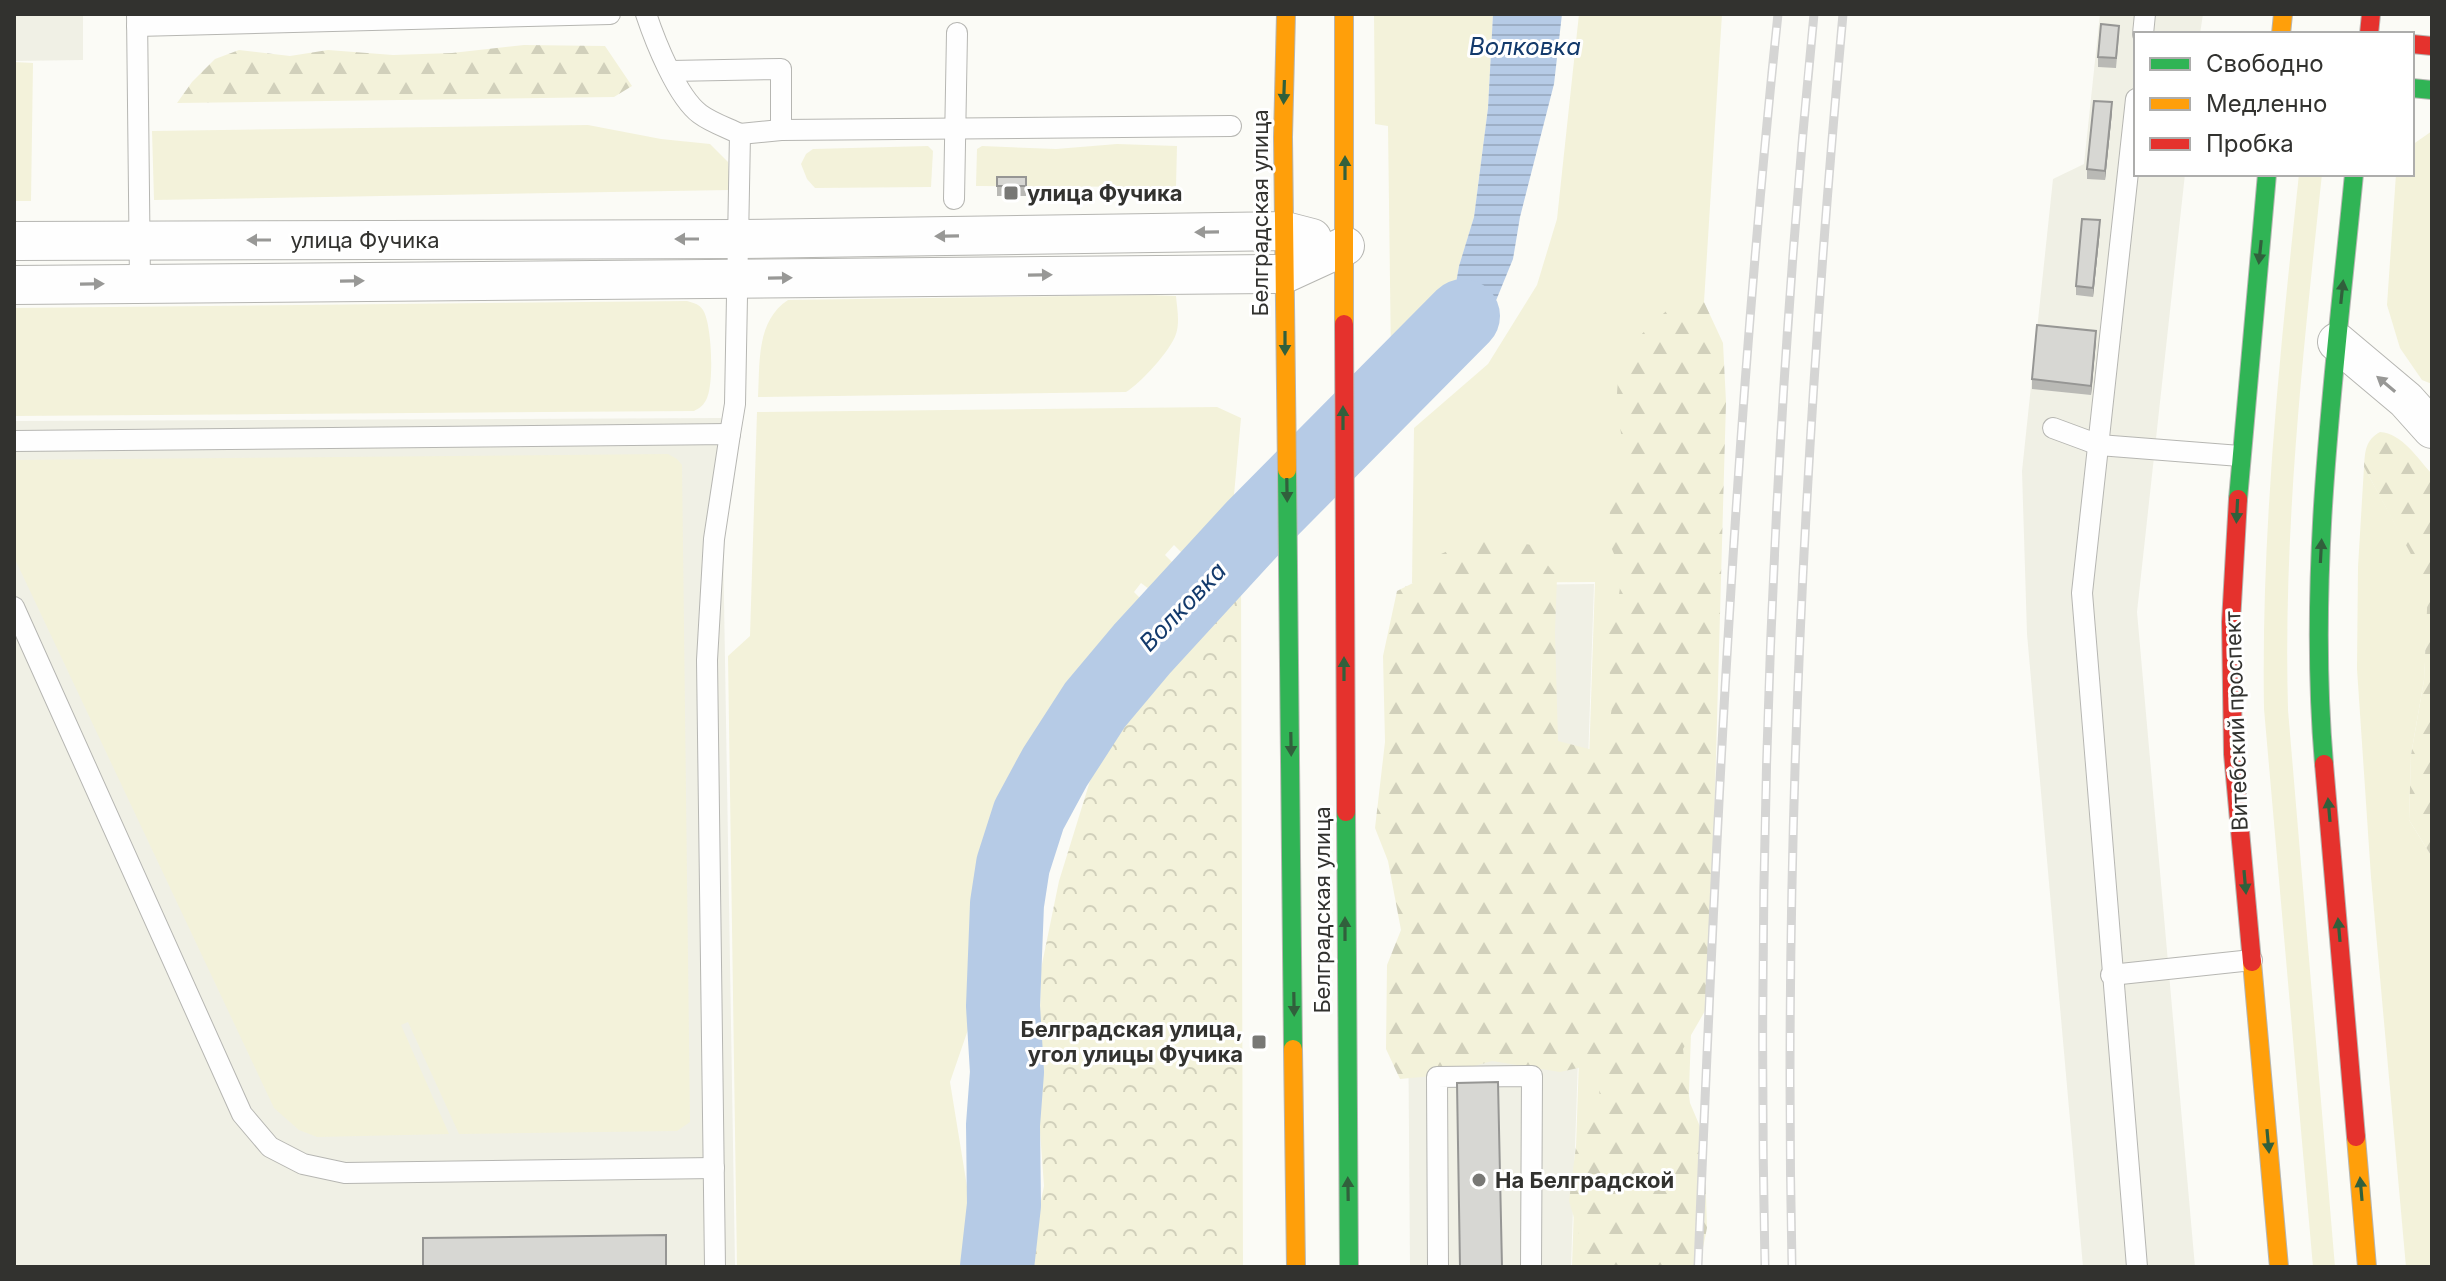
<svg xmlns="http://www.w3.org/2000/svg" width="2446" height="1281" viewBox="0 0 2446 1281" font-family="Inter,sans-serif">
<defs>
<pattern id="forest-firs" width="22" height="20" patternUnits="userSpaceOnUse" patternTransform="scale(2)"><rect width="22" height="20" fill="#f3f2da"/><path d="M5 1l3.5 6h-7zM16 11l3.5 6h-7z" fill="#d1d0bb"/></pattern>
<pattern id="park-crowns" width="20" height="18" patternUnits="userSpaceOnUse" patternTransform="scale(2)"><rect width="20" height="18" fill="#f3f2da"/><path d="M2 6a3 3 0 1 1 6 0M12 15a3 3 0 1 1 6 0" fill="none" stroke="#d1d0bb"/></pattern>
<pattern id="water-rules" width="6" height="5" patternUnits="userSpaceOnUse" patternTransform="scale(2)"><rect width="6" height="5" fill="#b6cbe6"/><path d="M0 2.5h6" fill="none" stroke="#9dafc6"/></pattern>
</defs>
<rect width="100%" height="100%" fill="#fbfbf6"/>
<g fill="#f0f0e5">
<polygon points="14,14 83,14 83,60 14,61"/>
<polygon points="2100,14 2203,14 2200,34 2136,34 2136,174 2185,174 2137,612 2195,1267 2083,1267 2027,634 2022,471 2053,179 2084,164"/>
<polygon points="721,418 735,1267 14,1267 14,421"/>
<polygon points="1594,584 1571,1267 1410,1267 1405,586"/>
</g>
<g fill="#f3f2da">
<polygon points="1374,14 1493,14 1488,108 1474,217 1459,266 1453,301 1419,337 1391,359 1388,126 1375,124"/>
<polygon points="1579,14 1722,14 1698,398 1693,974 1683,1267 1572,1267 1595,582 1412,583 1414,428 1488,364 1537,285 1557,219"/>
<polygon points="14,62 33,63 31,201 14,201"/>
<polygon points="588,125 661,139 710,144 728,162 730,190 154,200 152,131"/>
<polygon points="2432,131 2432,384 2422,380 2400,348 2387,305 2396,174 2412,174 2412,145"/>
<polygon points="1117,144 1177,146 1176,187 976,186 977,149 982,146 1056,149"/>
<polygon points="928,146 933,151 931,187 815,188 807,179 801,164 806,154 813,149"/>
<path d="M2299,174H2322C2303,353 2283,530 2288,710L2335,1267H2313L2264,709C2261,530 2280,352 2299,174Z"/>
<path d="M1151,295L1176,296C1177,308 1180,322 1176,334C1171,350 1140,384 1126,392L758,397C760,363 756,321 788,300Z"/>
<path d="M687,301C694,303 699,304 703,310C712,324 714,383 707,398C704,405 700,408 694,411L14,416V308Z"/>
<polygon points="1217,407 1241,418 1232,517 1190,561 1174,545 1165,555 1183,573 1167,590 1163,588 1157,595 1141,583 1134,592 1148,606 1075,685 1053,714 1024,766 1007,810 993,861 987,909 982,989 950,1082 971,1211 969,1267 737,1267 728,656 750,636 757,412"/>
<polygon points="668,454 677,459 682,465 690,1122 677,1131 459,1134 408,1022 401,1025 449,1134 317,1137 299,1130 274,1108 14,557 14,460"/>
<polygon points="2364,467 2429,586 2424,680 2411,755 2409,820 2432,857 2432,1267 2406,1267 2371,877 2357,669 2358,567"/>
</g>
<g fill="url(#forest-firs)">
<polygon points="524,45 605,46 632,86 614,97 177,103 192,82 215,59 239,50 290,56 328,50 393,55 452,53"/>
<path d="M1681,298L1704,302L1723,343L1726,402L1709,1004L1683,1049L1690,1103L1704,1136L1707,1228L1699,1267H1589L1569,1201L1576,1146L1600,1098L1596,1064L1560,1072L1492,1061L1443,1075L1400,1079L1386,1049L1387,965L1401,930L1388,861L1375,828L1385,742L1383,656L1397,591L1425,577L1441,554L1479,537L1532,545L1557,577L1555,632L1558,741L1593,750L1610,720L1615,686L1602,655L1606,617L1618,602L1622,573L1609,542L1610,503L1630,471C1621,434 1608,393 1626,356C1635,336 1665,313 1681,298Z"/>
<path d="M2380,432C2402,433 2418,459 2432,474V857L2409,820L2411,755L2424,680L2428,586L2364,467C2365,452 2365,440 2380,432Z"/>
</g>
<polygon fill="url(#park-crowns)" points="1241,577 1243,1267 1028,1267 1044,1186 1038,1105 1041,969 1059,881 1090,781 1135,695"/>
<polygon fill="url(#water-rules)" points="1493,14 1562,14 1554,84 1520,217 1513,259 1495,303 1452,355 1398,411 1392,403 1391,359 1419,337 1453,300 1459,266 1474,217 1488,108"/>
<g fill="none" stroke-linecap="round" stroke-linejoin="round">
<polyline stroke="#b6cbe6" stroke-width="74" points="997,1267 1004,1205 1003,1125 1007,1072 1003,1006 1007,904 1013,865 1029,815 1055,767 1095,705 1142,649 1254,527 1463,316"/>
<g stroke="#b6b6b2" stroke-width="22">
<g id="lane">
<polyline points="137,14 140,283"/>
<path d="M646,14C655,41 677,97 700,114C712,123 728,128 740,134L735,404L730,434"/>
<polyline points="137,26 610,14"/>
<polyline points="2143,34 2145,14"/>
<polyline points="670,71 781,69 781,130"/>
<polyline points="2136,99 2082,593 2137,1267"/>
<polyline points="740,134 781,130 1231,126"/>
<polyline points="954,199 957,33"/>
<polyline points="2053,428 2099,445 2240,456"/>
<polyline points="14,441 730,434 714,539 707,660 715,1267"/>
<polyline points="14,607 242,1114 270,1147 303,1164 345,1173 714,1168"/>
<polyline points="2111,975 2252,960"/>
<polyline points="1438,1267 1437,1077 1532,1076 1531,1267"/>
</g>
</g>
<g stroke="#b6b6b2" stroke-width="40">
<g id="street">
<polyline points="14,241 739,239 1285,231 1312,238"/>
<polyline points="14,285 1284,274 1345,246"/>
<polyline points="2337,342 2406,400 2432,429"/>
</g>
</g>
<g stroke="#b6b6b2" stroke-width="20">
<g id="fast">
<polyline points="2412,88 2432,90"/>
<polyline points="1287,470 1293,1049"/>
<polyline points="2238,499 2267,174"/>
<path d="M2324,764C2307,567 2335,370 2354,174"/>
<polyline points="1346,812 1349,1267"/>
</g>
</g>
<g stroke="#b6b6b2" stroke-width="20">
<g id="slow">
<polyline points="1286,14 1283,137 1287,470"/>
<polyline points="2281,34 2283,14"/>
<polyline points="1344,324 1344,14"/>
<polyline points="2252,962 2279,1267"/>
<polyline points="1293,1049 1296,1267"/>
<polyline points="2356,1137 2367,1267"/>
</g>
</g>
<g stroke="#b6b6b2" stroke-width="20">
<g id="jam">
<polyline points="2369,34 2371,14"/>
<polyline points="2412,44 2432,46"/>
<polyline points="1344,324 1346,812"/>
<polyline points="2238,499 2231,622 2233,754 2252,962"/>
<polyline points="2324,764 2356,1137"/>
</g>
</g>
<use href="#lane" stroke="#fefefe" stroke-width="20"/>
<use href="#street" stroke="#fefefe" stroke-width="38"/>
<use href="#fast" stroke="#30b455" stroke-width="18"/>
<use href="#slow" stroke="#ff9f0a" stroke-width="18"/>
<use href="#jam" stroke="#e5322d" stroke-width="18"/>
<g stroke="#d5d5d4" stroke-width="9">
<g id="rail">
<path d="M1698,1267C1715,849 1734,431 1778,14"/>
<path d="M1765,1267C1756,849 1773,430 1814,14"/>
<path d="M1792,1267C1783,848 1805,431 1843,14"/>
</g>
</g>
<use href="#rail" stroke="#fff" stroke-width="6" stroke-dasharray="18" stroke-linecap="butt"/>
</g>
<g fill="#b9b9b5">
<polygon points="2119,35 2116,68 2098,67 2098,57"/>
<polygon points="2112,112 2105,180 2087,179 2087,169"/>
<rect x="997" y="177" width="29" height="19"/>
<polygon points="2100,230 2093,297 2076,295 2076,286"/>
<polygon points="2096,340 2091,395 2032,389 2032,379"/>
</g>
<g fill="#969694">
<polygon points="2112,102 2112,112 2105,180 2105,171"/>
<polygon points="2100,220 2100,230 2093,297 2093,288"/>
<polygon points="2096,331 2096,340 2091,395 2091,386"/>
</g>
<g fill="#d7d7d3" stroke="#969694" stroke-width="2">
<polygon points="2101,24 2119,26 2116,58 2098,57"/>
<polygon points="2094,101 2112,102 2105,171 2087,169"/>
<rect x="997" y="177" width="29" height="9"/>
<polygon points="2082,219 2100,220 2093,288 2076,286"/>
<polygon points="2037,325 2096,331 2091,386 2032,379"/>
<polygon points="1498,1082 1502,1267 1460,1267 1457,1083"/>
<polygon points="666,1235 666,1267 423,1267 423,1238"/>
</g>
<defs><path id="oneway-solid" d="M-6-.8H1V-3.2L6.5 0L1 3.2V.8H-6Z" transform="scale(2)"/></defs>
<g fill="#31603c">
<use href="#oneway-solid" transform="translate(1284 92) rotate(92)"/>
<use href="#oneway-solid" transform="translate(1345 168) rotate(-90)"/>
<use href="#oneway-solid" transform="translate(2260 252) rotate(96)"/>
<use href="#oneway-solid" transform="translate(2342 292) rotate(-84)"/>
<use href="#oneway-solid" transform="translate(1285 343) rotate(90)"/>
<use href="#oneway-solid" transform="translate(1343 418) rotate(-90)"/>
<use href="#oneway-solid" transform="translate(1287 490) rotate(89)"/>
<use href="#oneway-solid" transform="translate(2237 511) rotate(93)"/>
<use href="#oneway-solid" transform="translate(2321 551) rotate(-87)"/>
<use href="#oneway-solid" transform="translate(1344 669) rotate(-90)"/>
<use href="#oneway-solid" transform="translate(1291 744) rotate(89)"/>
<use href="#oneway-solid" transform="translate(2329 810) rotate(-95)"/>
<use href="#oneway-solid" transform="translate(2245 882) rotate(85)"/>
<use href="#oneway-solid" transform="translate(1345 929) rotate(-90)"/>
<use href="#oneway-solid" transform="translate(2339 930) rotate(-95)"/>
<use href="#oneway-solid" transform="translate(1294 1004) rotate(89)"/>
<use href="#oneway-solid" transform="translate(2268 1141) rotate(85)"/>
<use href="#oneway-solid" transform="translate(1348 1189) rotate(-91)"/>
<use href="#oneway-solid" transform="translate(2361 1189) rotate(-95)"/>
</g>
<g fill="#989896">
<use href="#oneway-solid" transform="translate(1207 232) rotate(179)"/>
<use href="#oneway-solid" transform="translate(947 236) rotate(179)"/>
<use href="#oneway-solid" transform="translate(687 239) rotate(180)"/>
<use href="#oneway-solid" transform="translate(259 240) rotate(180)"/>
<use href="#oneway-solid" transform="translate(1040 275) rotate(-1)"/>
<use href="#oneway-solid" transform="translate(780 278) rotate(-1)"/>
<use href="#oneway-solid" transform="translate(352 281) rotate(-1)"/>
<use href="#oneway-solid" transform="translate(92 284) rotate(-1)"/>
<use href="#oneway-solid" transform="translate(2386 384) rotate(-140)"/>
</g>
<g fill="#787875" stroke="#fff" stroke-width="3">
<rect x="1003" y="185" width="16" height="16" rx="4"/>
<rect x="1251" y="1034" width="16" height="16" rx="4"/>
<circle cx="1479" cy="1180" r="8"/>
</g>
<g text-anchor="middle" stroke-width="6" stroke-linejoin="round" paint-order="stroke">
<g font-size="22" font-weight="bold" fill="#32322f" stroke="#fff" text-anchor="start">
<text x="1027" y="201">улица Фучика</text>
<text x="1243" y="1037" text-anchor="end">Белградская улица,<tspan x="1243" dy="25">угол улицы Фучика</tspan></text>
<text x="1495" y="1188">На Белградской</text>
</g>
<g font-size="22" fill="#32322f" stroke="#fff">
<text transform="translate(1260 213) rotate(-90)" y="8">Белградская улица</text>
<text x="365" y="248">улица Фучика</text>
<text transform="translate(2236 721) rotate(-92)" y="8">Витебский проспект</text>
<text transform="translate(1322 910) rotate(-90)" y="8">Белградская улица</text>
</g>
<g font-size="24" font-style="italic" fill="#133a6c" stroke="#fff">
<text x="1525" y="55">Волковка</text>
<text transform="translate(1183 607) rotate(-46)" y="8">Волковка</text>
</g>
</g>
<rect width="2446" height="1281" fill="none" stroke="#32322f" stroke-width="32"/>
<rect x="2134" y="32" width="280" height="144" fill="#ffffff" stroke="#adadac" stroke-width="2"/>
<rect x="2150" y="58" width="40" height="12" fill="#30b455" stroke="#adadac" stroke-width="2"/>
<text x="2206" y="72" font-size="24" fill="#32322f">Свободно</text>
<rect x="2150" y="98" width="40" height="12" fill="#ff9f0a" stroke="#adadac" stroke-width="2"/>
<text x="2206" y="112" font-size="24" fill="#32322f">Медленно</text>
<rect x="2150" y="138" width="40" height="12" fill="#e5322d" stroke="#adadac" stroke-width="2"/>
<text x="2206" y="152" font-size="24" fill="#32322f">Пробка</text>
</svg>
